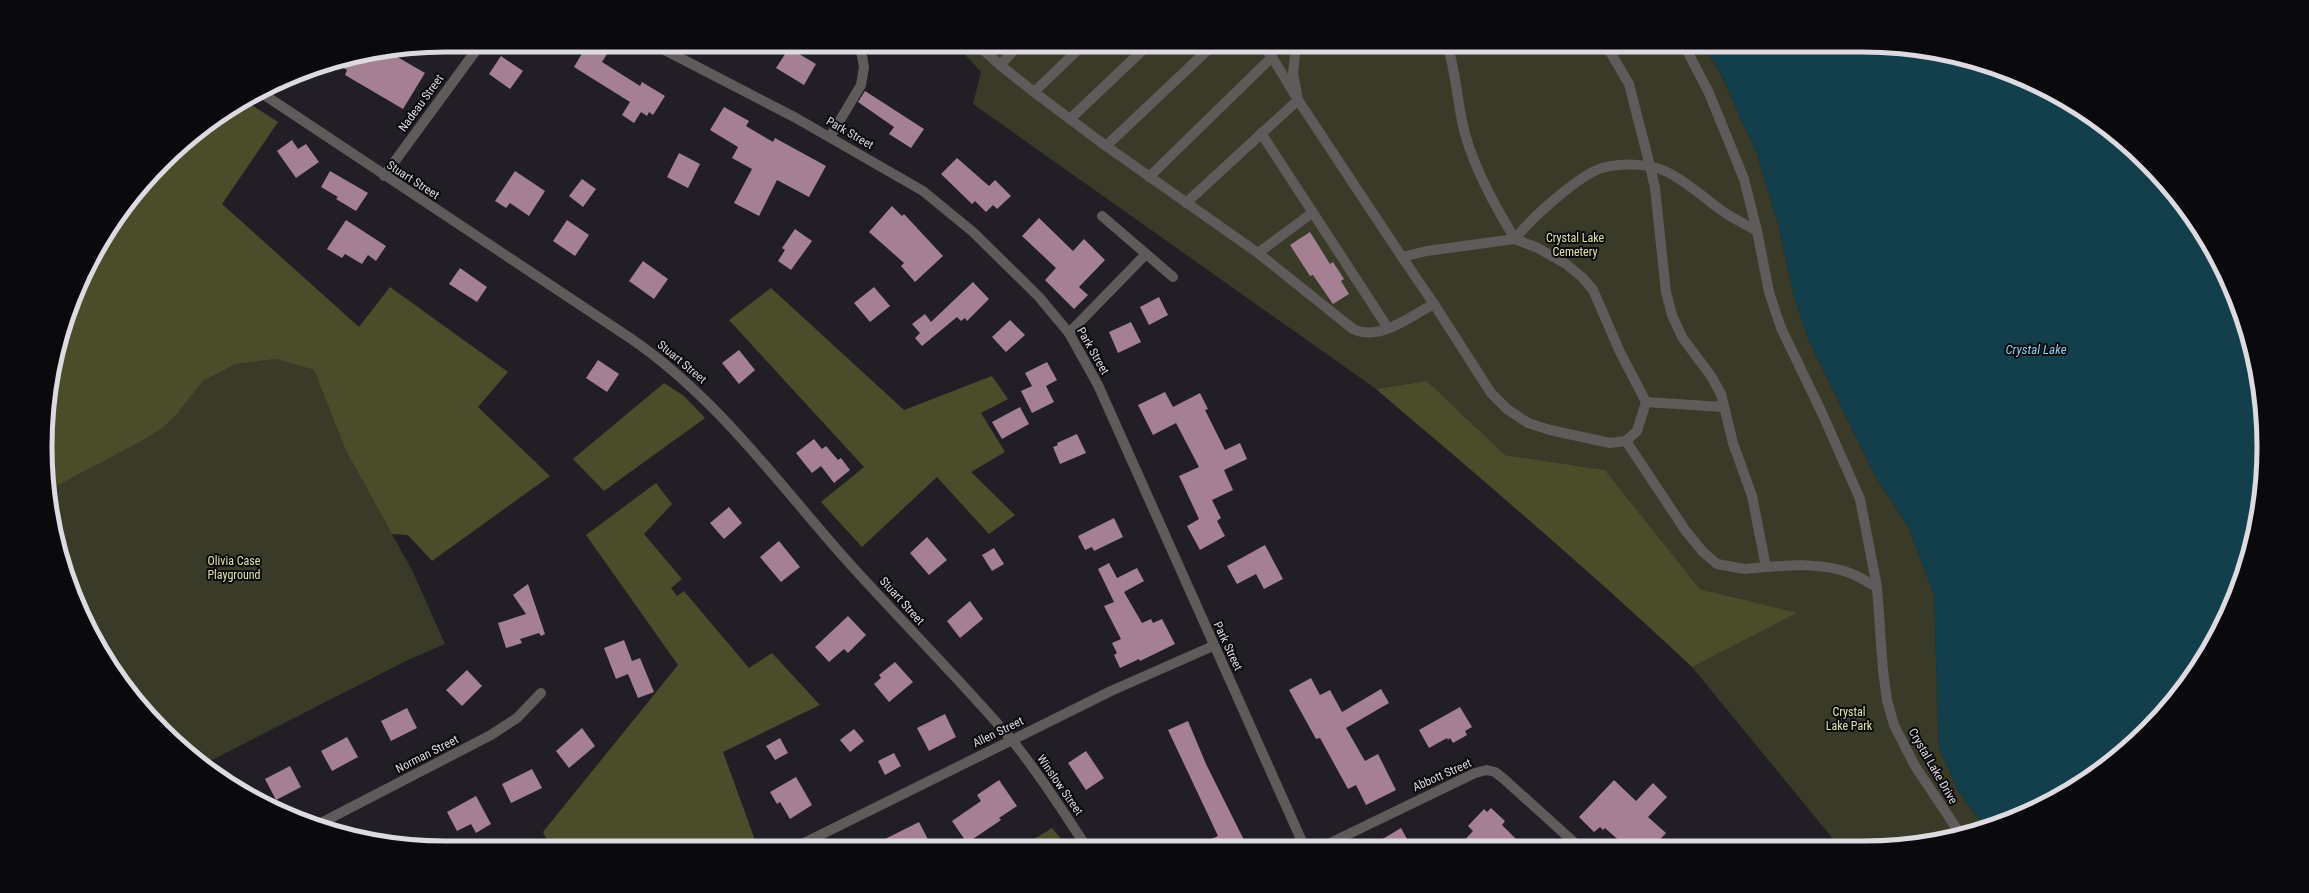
<svg xmlns="http://www.w3.org/2000/svg" width="2309" height="893" viewBox="0 0 2309 893" font-family="'Roboto Condensed',sans-serif">
<rect width="100%" height="100%" fill="#211e26"/>
<g fill="#393a27">
<path d="M956,45H1703L1720,72L1757,154L1778,224L1794,297L1808,339L1875,475L1909,528L1934,594L1939,747L1957,789L1985,828C1934,846 1891,845 1838,845L1692,667L1796,613L1700,589L1605,470L1505,455L1427,381L1376,389L973,104L981,72Z"/>
<polygon points="276,359 314,370 346,451 412,570 445,644 408,660 202,765 162,730 113,669 75,600 53,525 49,490 138,443 177,414 203,381 236,364"/>
</g>
<g fill="#4b4d2a">
<path d="M244,100L278,122L222,204L359,327L390,287L508,372L478,407L550,476L432,561L408,535L392,534L346,451L314,370L276,359L236,364L203,381L177,414L162,428L138,443L49,490C46,458 43,426 49,393C63,303 111,203 182,144C202,128 224,115 244,100Z"/>
<polygon points="771,288 904,410 992,376 1008,399 981,413 1005,452 971,472 1015,515 989,534 937,477 862,547 821,502 864,467 729,320"/>
<path d="M1427,381L1505,455L1605,470L1700,589L1797,613L1692,667C1590,571 1483,480 1376,389Z"/>
<polygon points="664,383 684,396 705,418 604,491 573,459"/>
<polygon points="656,483 672,504 644,534 682,579 671,588 677,596 684,591 749,668 772,653 820,705 723,752 755,840 740,847 551,848 543,832 678,665 586,535"/>
<polygon points="1052,828 1068,847 1021,847"/>
</g>
<polygon fill="#133e4c" points="1703,45 1863,45 1967,59 2040,87 2107,128 2165,182 2210,246 2243,318 2261,394 2263,473 2250,551 2223,624 2196,669 2127,749 2040,807 1985,828 1957,789 1939,747 1934,594 1909,528 1875,475 1808,339 1794,297 1778,224 1757,154 1720,72"/>
<g fill="#a58093">
<polygon points="587,45 593,45 607,54 602,62 640,86 642,82 665,96 653,115 649,112 647,116 641,112 634,123 622,115 630,102 574,67"/>
<polygon points="789,48 816,64 804,85 776,68"/>
<polygon points="387,51 425,73 403,109 345,75 347,70 333,62 368,53"/>
<polygon points="501,56 523,71 510,89 489,74"/>
<polygon points="865,91 924,129 911,148 889,134 894,127 858,102"/>
<polygon points="724,107 749,121 746,126 773,142 775,138 826,166 809,197 777,180 759,216 734,203 752,169 732,158 738,147 710,130"/>
<polygon points="292,140 298,149 306,144 319,162 296,178 277,151"/>
<polygon points="679,153 700,164 688,188 667,177"/>
<polygon points="957,158 989,186 995,180 1011,196 997,209 993,205 986,212 975,201 972,204 941,174"/>
<polygon points="330,171 368,193 356,211 336,199 338,197 321,187"/>
<polygon points="515,171 545,191 529,216 510,203 506,208 495,201"/>
<polygon points="582,179 596,189 583,207 569,196"/>
<polygon points="892,206 902,216 904,214 943,256 915,282 901,266 904,263 869,232"/>
<polygon points="1039,218 1073,251 1084,239 1105,260 1079,287 1088,295 1074,309 1045,280 1056,268 1022,236"/>
<polygon points="346,220 386,246 376,261 368,255 362,264 345,254 342,258 327,249"/>
<polygon points="567,220 589,235 575,256 553,241"/>
<polygon points="795,229 812,241 791,270 778,261 785,250 782,248"/>
<polygon points="1310,232 1330,264 1333,262 1344,279 1341,281 1349,294 1333,304 1313,275 1310,276 1290,245"/>
<polygon points="643,261 668,279 654,299 629,281"/>
<polygon points="460,268 487,287 477,302 449,284"/>
<polygon points="973,282 989,299 967,321 965,318 961,321 957,317 922,346 915,338 920,333 912,324 925,314 931,322"/>
<polygon points="874,287 890,306 870,322 854,303"/>
<polygon points="1159,297 1168,315 1149,325 1140,307"/>
<polygon points="1010,320 1025,335 1006,352 992,337"/>
<polygon points="1131,322 1141,342 1118,353 1109,332"/>
<polygon points="739,350 755,370 739,384 722,363"/>
<polygon points="598,360 619,374 607,392 586,378"/>
<polygon points="1047,362 1057,380 1046,386 1054,402 1032,413 1021,391 1032,386 1025,373"/>
<polygon points="1165,392 1173,407 1200,393 1208,409 1205,410 1225,450 1240,443 1247,459 1224,470 1233,490 1212,500 1221,518 1217,521 1225,536 1200,550 1187,526 1199,519 1179,476 1199,467 1176,423 1153,435 1138,405"/>
<polygon points="1020,407 1029,424 1002,439 992,422"/>
<polygon points="1077,434 1086,453 1060,464 1053,447 1058,445 1057,443"/>
<polygon points="814,439 822,449 826,446 838,460 841,458 850,470 834,483 821,466 812,473 796,453"/>
<polygon points="729,507 742,523 724,539 710,523"/>
<polygon points="1114,518 1123,537 1094,551 1092,547 1085,550 1078,536"/>
<polygon points="927,537 947,560 929,575 910,553"/>
<polygon points="779,541 800,567 781,582 760,557"/>
<polygon points="1265,545 1283,579 1264,589 1256,574 1237,584 1227,566"/>
<polygon points="994,548 1004,564 992,571 982,555"/>
<polygon points="1109,563 1117,578 1137,568 1144,581 1124,592 1142,623 1151,619 1153,623 1162,619 1175,644 1140,661 1139,659 1120,668 1114,655 1117,653 1112,643 1121,639 1104,606 1114,602 1098,569"/>
<polygon points="528,584 545,634 541,636 539,633 520,639 522,643 506,648 498,623 526,614 513,595"/>
<polygon points="970,601 983,619 960,638 947,621"/>
<polygon points="848,616 866,635 848,653 844,649 829,662 815,647"/>
<polygon points="624,640 632,661 640,658 654,692 638,698 628,674 616,679 604,648"/>
<polygon points="895,662 913,682 889,702 874,684 881,678 879,675"/>
<polygon points="467,670 482,686 462,706 446,690"/>
<polygon points="1311,678 1320,695 1330,690 1342,712 1381,689 1389,703 1346,728 1365,761 1378,754 1396,790 1366,805 1356,785 1348,789 1320,738 1316,739 1289,690"/>
<polygon points="1460,707 1472,727 1465,731 1467,735 1453,743 1450,738 1448,740 1447,738 1429,748 1419,730"/>
<polygon points="407,708 417,728 391,741 381,721"/>
<polygon points="945,714 956,737 929,751 917,728"/>
<polygon points="1188,721 1206,764 1247,846 1196,846 1218,836 1168,730"/>
<polygon points="582,728 595,746 569,768 556,751"/>
<polygon points="854,729 864,741 850,752 840,740"/>
<polygon points="347,737 358,757 332,771 321,751"/>
<polygon points="780,738 788,753 775,760 766,746"/>
<polygon points="1086,751 1104,778 1086,790 1068,763"/>
<polygon points="894,753 901,766 885,775 878,761"/>
<polygon points="290,766 301,787 276,800 265,779"/>
<polygon points="532,769 542,788 511,803 502,784"/>
<polygon points="796,777 812,805 790,819 780,802 777,804 770,792"/>
<polygon points="999,780 1017,806 999,818 1001,820 967,843 952,821 981,801 977,795"/>
<polygon points="1614,780 1636,801 1653,783 1667,797 1648,817 1666,833 1655,845 1624,845 1605,828 1603,830 1600,827 1594,832 1579,817"/>
<polygon points="476,796 491,824 476,833 471,824 457,831 447,812"/>
<polygon points="1491,808 1505,821 1502,825 1522,845 1459,846 1473,831 1468,826 1484,809 1487,812"/>
<polygon points="919,822 932,847 869,847"/>
<polygon points="1401,828 1411,846 1371,846"/>
</g>
<g fill="none" stroke-linecap="round" stroke-linejoin="round">
<g stroke="#605b5b" stroke-width="10">
<polyline points="655,45 796,118 923,191 973,232 1039,297 1069,333 1098,385 1304,846"/>
<polyline points="978,45 1000,65 1019,45"/>
<polyline points="1083,45 1034,92 1070,119 1148,45"/>
<path d="M1447,45C1457,74 1457,105 1465,134C1476,172 1495,206 1515,239C1530,219 1579,175 1602,168C1621,163 1647,163 1665,171C1687,181 1705,199 1725,213C1735,219 1746,225 1757,231"/>
<path d="M1606,45L1629,84L1650,166L1655,188L1666,292L1672,315L1682,337L1711,376L1721,394L1733,443L1752,496L1766,567C1792,565 1821,563 1847,572C1857,575 1867,582 1877,587"/>
<polyline points="1684,45 1709,93 1744,179 1757,231 1769,292 1781,328 1822,413 1860,499 1877,587 1883,671 1887,700 1894,725 1915,766 1961,835"/>
<polyline points="1000,65 1034,92"/>
<path d="M260,92L630,338C714,395 775,479 841,554C897,617 957,676 1011,739C1039,773 1062,810 1086,846"/>
<polyline points="1070,119 1106,146 1213,45"/>
<polyline points="1261,133 1388,328"/>
<polyline points="830,137 861,85 864,67 860,45"/>
<path d="M1106,146L1258,253L1353,329C1380,342 1410,316 1434,304L1491,393L1507,409L1528,423L1550,430L1610,443L1626,441L1637,431L1646,402L1620,352L1593,290L1583,278L1566,264L1538,248L1515,239L1427,251L1402,257L1298,100L1293,73L1296,45"/>
<polyline points="384,176 480,45"/>
<polyline points="1149,177 1272,57 1263,45"/>
<polyline points="1186,203 1298,100 1272,57"/>
<polyline points="1102,216 1173,277"/>
<polyline points="1258,253 1312,213"/>
<polyline points="1402,257 1434,304"/>
<polyline points="1069,333 1146,254"/>
<polyline points="1646,402 1723,407"/>
<polyline points="1626,441 1685,530 1703,552 1717,564 1745,569 1766,567"/>
<polyline points="317,825 491,735 517,718 541,693"/>
<polyline points="1324,846 1475,773 1487,770 1495,772 1504,779 1577,845"/>
<polyline points="796,847 1111,691 1213,646"/>
</g>
</g>
<g text-anchor="middle" stroke-width="4" stroke-linejoin="round" paint-order="stroke">
<g font-size="12" fill="#dddbe1" stroke="#0a090c">
<text transform="translate(421 103) rotate(-54)" y="4">Nadeau Street</text>
<text transform="translate(850 133) rotate(30)" y="4">Park Street</text>
<text transform="translate(413 180) rotate(33)" y="4">Stuart Street</text>
<text transform="translate(1093 351) rotate(60)" y="4">Park Street</text>
<text transform="translate(682 362) rotate(40)" y="4">Stuart Street</text>
<text transform="translate(902 601) rotate(48)" y="4">Stuart Street</text>
<text transform="translate(1228 646) rotate(65)" y="4">Park Street</text>
<text transform="translate(998 732) rotate(-26)" y="4">Allen Street</text>
<text transform="translate(427 754) rotate(-27)" y="4">Norman Street</text>
<text transform="translate(1933 766) rotate(60)" y="4">Crystal Lake Drive</text>
<text transform="translate(1442 775) rotate(-24)" y="4">Abbott Street</text>
<text transform="translate(1060 785) rotate(55)" y="4">Winslow Street</text>
</g>
<g font-size="12" fill="#dfe3a4" stroke="#0a090c">
<text x="1575" y="242">Crystal Lake<tspan x="1575" dy="14">Cemetery</tspan></text>
<text x="234" y="565">Olivia Case<tspan x="234" dy="14">Playground</tspan></text>
<text x="1849" y="716">Crystal<tspan x="1849" dy="14">Lake Park</tspan></text>
</g>
<g font-size="13" font-style="italic" fill="#87d0ed" stroke="#0a090c">
<text x="2036" y="354">Crystal Lake</text>
</g>
</g>
<path d="M0 0H2309V893H0ZM446 52H1863A394 394 0 0 1 2257 446V447A394 394 0 0 1 1863 841H446A394 394 0 0 1 52 447V446A394 394 0 0 1 446 52Z" fill="#0a090c" fill-rule="evenodd"/>
<path fill="none" stroke="#dddbe1" stroke-width="5" d="M446 52H1863A394 394 0 0 1 2257 446V447A394 394 0 0 1 1863 841H446A394 394 0 0 1 52 447V446A394 394 0 0 1 446 52Z"/>
</svg>
